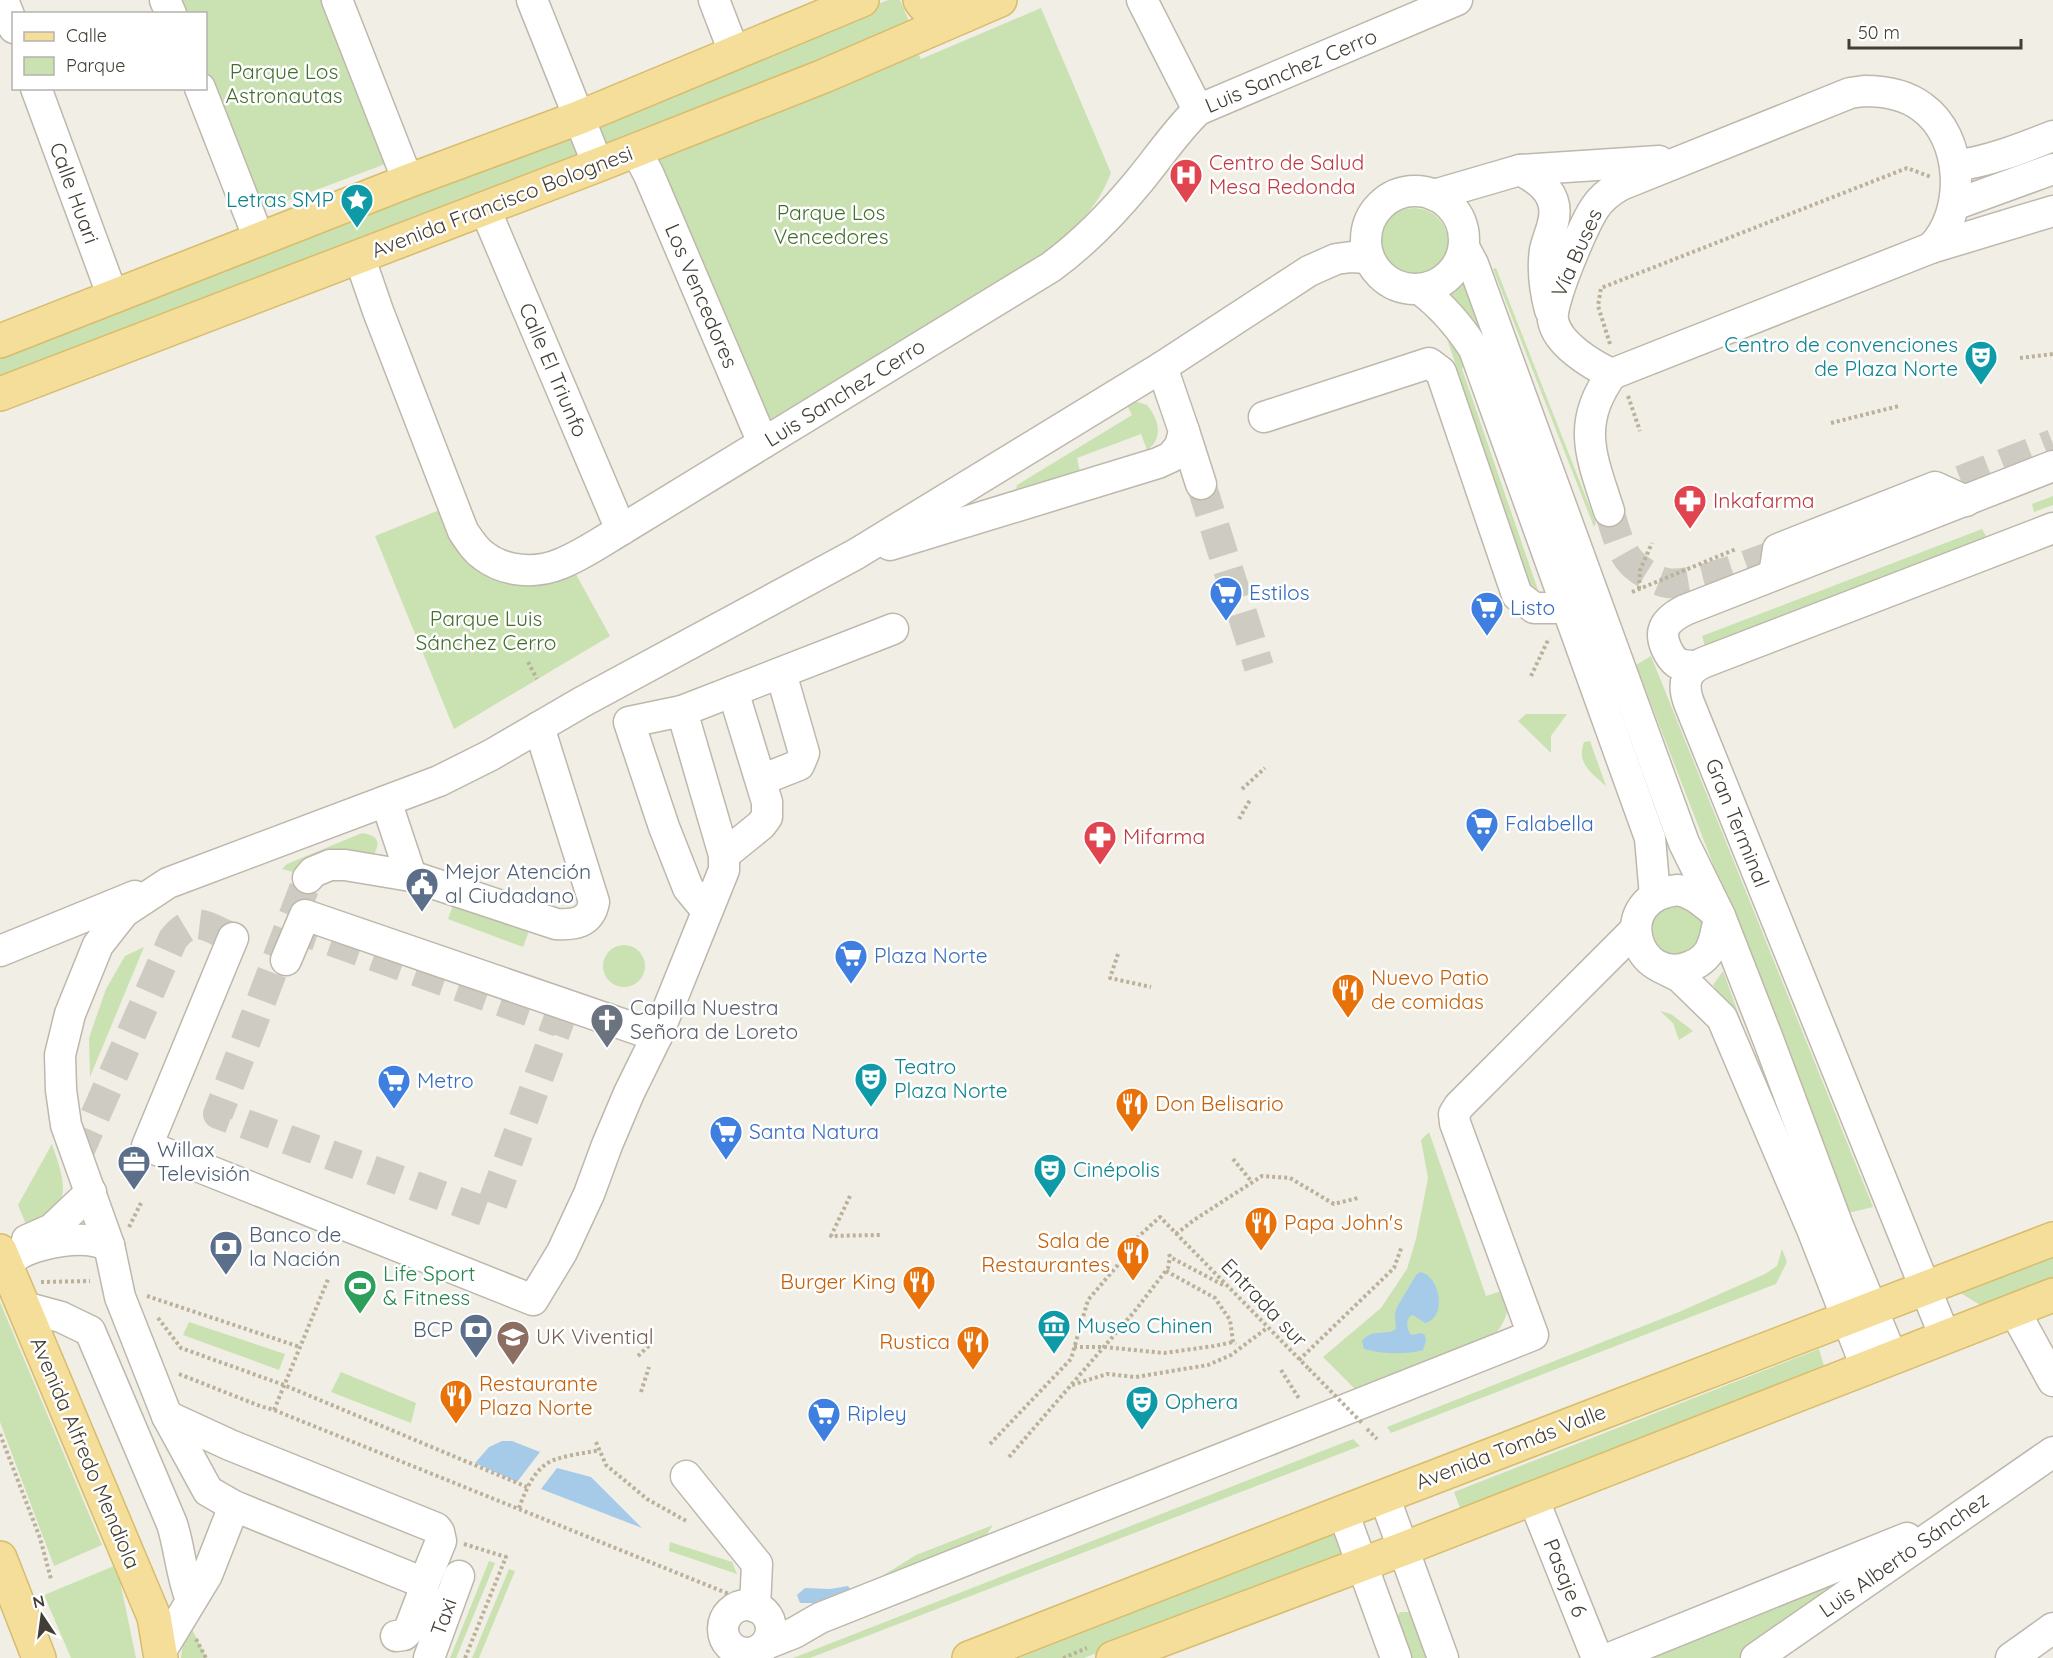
<svg xmlns="http://www.w3.org/2000/svg" width="2053" height="1658" viewBox="0 0 2053 1658" font-family="Quicksand,sans-serif">
<rect width="100%" height="100%" fill="#f1eee5"/>
<g fill="#cae2b1">
<polygon points="168,0 334,0 396,160 252,214 206,88 206,14 174,13"/>
<polygon points="888,0 900,0 911,26 0,379 0,352 311,234"/>
<path d="M1041,8L1111,173C1098,206 1076,230 1048,250L765,423L653,151L915,47L921,59Z"/>
<circle cx="1414" cy="242" r="34"/>
<polygon points="1496,268 1596,523 1594,527 1493,269"/>
<polygon points="1465,281 1485,334 1450,295"/>
<polygon points="1447,339 1465,362 1462,369 1539,593 1530,586"/>
<path d="M1134,401L1147,405C1159,419 1164,439 1147,450L1141,434L1077,458L1080,472L1020,491L1016,490L1017,485L1132,415L1126,403Z"/>
<polygon points="2053,496 2053,505 2034,512 2032,504"/>
<polygon points="452,505 476,549 568,560 610,636 454,729 375,536"/>
<polygon points="1982,529 1987,538 1706,650 1702,636"/>
<polygon points="1651,656 1873,1207 1848,1213 1636,665"/>
<polygon points="1526,714 1567,714 1551,736 1551,753 1518,721"/>
<path d="M1590,741L1606,786C1592,773 1576,764 1584,742Z"/>
<path d="M362,833C383,836 379,846 371,860L296,873L282,869L287,864Z"/>
<polygon points="1672,901 1704,919 1701,947 1676,960 1650,946 1649,917"/>
<polygon points="454,903 529,931 523,947 448,919"/>
<circle cx="624" cy="966" r="21"/>
<polygon points="144,947 90,1077 89,1038 106,989 125,956"/>
<polygon points="1723,971 1745,1032 1713,985"/>
<polygon points="1660,1011 1671,1014 1693,1031 1679,1040 1673,1023"/>
<path d="M1429,1132L1486,1296L1505,1290C1510,1310 1507,1321 1493,1336L1358,1392L1323,1357L1381,1308L1407,1269L1416,1239L1428,1178L1421,1140Z"/>
<path d="M52,1144C58,1163 71,1191 56,1209C49,1217 36,1223 28,1229L18,1205Z"/>
<polygon points="1782,1249 1787,1262 1776,1284 1391,1433 1387,1427 1679,1312 1765,1274 1777,1266"/>
<polygon points="2053,1255 2053,1282 1985,1308 1959,1292"/>
<polygon points="0,1302 102,1545 54,1566 0,1422"/>
<polygon points="189,1322 285,1354 279,1370 183,1335"/>
<polygon points="1819,1349 1826,1373 1462,1513 1454,1492"/>
<polygon points="341,1372 416,1403 411,1423 331,1392"/>
<polygon points="1353,1439 1360,1446 810,1658 793,1658"/>
<polygon points="993,1525 985,1537 975,1542 879,1578 916,1555"/>
<polygon points="1337,1533 1346,1556 1084,1658 1019,1658"/>
<polygon points="670,1542 732,1562 737,1574 669,1551"/>
<polygon points="1903,1546 1745,1658 1625,1658"/>
<polygon points="489,1561 495,1563 456,1658 450,1658"/>
<polygon points="114,1566 120,1581 136,1658 71,1658 44,1595"/>
<polygon points="509,1569 515,1571 479,1658 472,1658"/>
<polygon points="1400,1612 1409,1612 1414,1617 1431,1658 1408,1658 1396,1618"/>
<polygon points="186,1618 207,1658 181,1658"/>
</g>
<g fill="#a6cbe9">
<path d="M1420,1272C1440,1275 1448,1318 1425,1323L1413,1315L1410,1316C1406,1322 1406,1330 1412,1335L1421,1333L1425,1335L1426,1341L1423,1350C1406,1355 1381,1354 1364,1349L1362,1341C1374,1327 1385,1337 1396,1329L1395,1314L1397,1307L1416,1275Z"/>
<polygon points="502,1441 512,1441 540,1452 517,1482 475,1463 489,1447"/>
<polygon points="557,1468 591,1477 642,1528 541,1489"/>
<polygon points="848,1586 851,1590 818,1603 800,1603 797,1595 805,1588 830,1589"/>
</g>
<g fill="none" stroke-linecap="round" stroke-linejoin="round">
<g stroke="#cecbc2" stroke-width="30" stroke-dasharray="30 15" stroke-linecap="butt">
<polyline points="1201,484 1259,667"/>
<polyline points="1919,497 2053,444"/>
<path d="M1609,511C1615,528 1620,553 1634,565C1642,572 1656,581 1667,583C1695,588 1771,556 1799,545"/>
<polyline points="289,926 559,1022 489,1213 218,1114 308,878"/>
<path d="M77,1157L173,939C194,913 207,927 233,938"/>
</g>
<g stroke="#beb8ac" stroke-width="33">
<g id="minor">
<polyline points="3,0 14,28"/>
<polyline points="165,0 171,14"/>
<polyline points="337,0 408,181"/>
<polyline points="532,0 598,165"/>
<polyline points="714,0 734,52"/>
<polyline points="1142,0 1198,110"/>
<polyline points="36,88 113,297"/>
<polyline points="200,88 259,239"/>
<path d="M1864,91C1885,91 1905,94 1922,107C1964,137 1967,213 1931,248L1612,374C1592,365 1557,344 1553,320C1550,302 1583,227 1594,209C1601,198 1610,191 1621,185L1850,93Z"/>
<polyline points="636,150 649,175 763,443"/>
<path d="M1955,166C1990,161 2020,149 2053,136"/>
<path d="M1520,170C1542,181 1560,196 1553,223C1551,232 1547,241 1545,250C1542,271 1545,291 1550,310"/>
<circle cx="1415" cy="240" r="49"/>
<polyline points="1434,195 1520,170 1659,161"/>
<polyline points="1954,205 2053,169"/>
<polyline points="485,209 621,530"/>
<polyline points="1464,247 1473,264 1684,843 1720,916 1768,1039 1838,1226 1892,1357"/>
<polyline points="1931,248 2053,211"/>
<path d="M359,256L378,311L463,531C469,540 475,550 484,556C505,572 536,574 560,564C581,556 601,542 621,530L1051,267C1085,242 1113,213 1140,180C1159,157 1176,131 1198,110L1457,0"/>
<path d="M1421,290C1442,306 1460,327 1474,349L1650,838L1655,896"/>
<polyline points="1264,417 1429,363 1441,372 1517,595 1534,608 1568,608"/>
<polyline points="1184,431 1201,484"/>
<path d="M1609,511C1592,458 1575,424 1612,374"/>
<polyline points="890,545 1158,463 1171,457 1180,446 1184,431 1162,367"/>
<polyline points="1774,575 1778,549 1935,487 1966,501"/>
<path d="M1696,666C1689,666 1683,666 1677,663C1669,657 1660,639 1664,629C1667,620 1677,614 1685,610L2053,466"/>
<polyline points="761,780 799,765 804,753 781,673"/>
<polyline points="386,801 411,876"/>
<polyline points="724,855 761,825 767,817 767,802 733,691"/>
<path d="M308,878L313,872L330,865H345L411,876L556,924C575,925 590,923 594,902L539,727"/>
<path d="M1678,890C1697,894 1705,905 1720,916C1717,925 1716,935 1713,943C1710,954 1701,962 1691,966C1637,989 1607,897 1678,890Z"/>
<polyline points="707,911 688,888 664,827 629,722 682,711 893,629"/>
<polyline points="233,938 147,1146 533,1300 562,1252 589,1194 607,1145 629,1093 657,1036 305,915 286,960"/>
<polyline points="0,951 135,896"/>
<polyline points="1660,967 1680,977 1722,1018 1812,1229 1866,1367"/>
<polyline points="657,1036 724,870 724,855 682,711"/>
<polyline points="27,1240 52,1229 91,1192"/>
<path d="M7,1267C14,1246 66,1239 86,1240C93,1240 101,1243 109,1245"/>
<path d="M24,1307L61,1317L90,1331L172,1524C180,1549 181,1575 191,1600"/>
<polyline points="2014,1310 2053,1381"/>
<path d="M1945,1337L1689,703C1682,684 1685,670 1705,662L2053,528"/>
<polyline points="167,1416 230,1445 436,1528 439,1532 441,1541 424,1583 422,1596 409,1630 404,1635 396,1636"/>
<polyline points="686,1476 757,1564 755,1607"/>
<polyline points="1384,1496 1443,1658"/>
<polyline points="1533,1498 1597,1658"/>
<polyline points="1343,1512 1396,1658"/>
<polyline points="424,1583 234,1506 208,1491 167,1416 120,1297 109,1245 66,1125 61,1090 60,1055 70,1014 98,945 124,912 168,883 439,781 491,755 582,702 856,554 1162,367 1309,271 1336,259 1351,257 1368,258"/>
<circle cx="747" cy="1629" r="24"/>
<polyline points="766,1644 794,1633 820,1618 1533,1335 1455,1123 1454,1114 1459,1106 1635,930"/>
<polyline points="161,1651 207,1575 234,1506"/>
<polyline points="429,1658 459,1576"/>
<polyline points="1610,1658 1907,1538"/>
<polyline points="1756,1658 2053,1452"/>
<polyline points="2011,1658 2053,1628"/>
</g>
</g>
<g stroke="#d8bc6c" stroke-width="36">
<g id="major">
<path d="M920,0C931,18 945,16 965,15"/>
<polyline points="0,341 408,181 578,118 862,0"/>
<polyline points="0,394 598,165 824,76 1000,0"/>
<polyline points="0,1251 154,1617 161,1658"/>
<polyline points="0,1558 39,1658"/>
<polyline points="969,1658 1343,1512 2053,1239"/>
<polyline points="1113,1658 1403,1549 2053,1295"/>
</g>
</g>
<g stroke="#bbb19b" stroke-width="4" stroke-dasharray="3 3" stroke-linecap="butt">
<polyline points="1610,344 1598,306 1601,288 1907,168 1931,177"/>
<polyline points="2020,358 2053,354"/>
<polyline points="1628,396 1640,431"/>
<polyline points="1831,423 1899,406"/>
<polyline points="1639,589 1640,570 1652,543"/>
<polyline points="1632,592 1736,549"/>
<polyline points="528,662 537,679"/>
<polyline points="1531,676 1549,638"/>
<polyline points="1242,789 1265,768"/>
<polyline points="1239,819 1250,800"/>
<polyline points="1118,954 1110,978 1151,987"/>
<polyline points="1233,1159 1252,1182"/>
<polyline points="850,1196 831,1236 880,1235"/>
<polyline points="129,1227 141,1203"/>
<polyline points="1176,1234 1194,1220 1262,1176 1290,1178 1334,1204 1358,1198"/>
<polyline points="1169,1254 1170,1257 1225,1286"/>
<polyline points="1166,1271 1215,1298 1230,1320 1233,1342 1236,1344"/>
<polyline points="41,1282 90,1281"/>
<polyline points="147,1296 300,1347"/>
<polyline points="158,1318 181,1348 284,1385 527,1487"/>
<polyline points="1074,1347 1104,1347 1164,1353 1214,1346 1233,1342"/>
<polyline points="638,1356 654,1341"/>
<polyline points="1299,1360 1394,1268 1402,1246"/>
<polyline points="1281,1370 1300,1400"/>
<polyline points="179,1374 260,1406 274,1410 729,1594"/>
<polyline points="1072,1385 1107,1374 1136,1377 1208,1365 1231,1355 1267,1328"/>
<polyline points="641,1392 649,1367"/>
<polyline points="274,1410 329,1277"/>
<polyline points="1367,1429 1377,1439"/>
<polyline points="0,1434 40,1538 51,1579"/>
<polyline points="596,1442 606,1465 647,1499 688,1522"/>
<polyline points="990,1444 1071,1359 1088,1300 1117,1266 1128,1246 1160,1217 1309,1369"/>
<polyline points="1009,1457 1134,1312 1168,1268 1170,1257"/>
<path d="M519,1508C525,1492 532,1474 546,1464C557,1456 586,1453 600,1450"/>
<polyline points="464,1544 506,1557 465,1658"/>
<polyline points="196,1639 206,1658"/>
<polyline points="1063,1658 1087,1648"/>
</g>
<use href="#minor" stroke="#fff" stroke-width="30"/>
<use href="#major" stroke="#f4de9a" stroke-width="33"/>
<polyline stroke="#bbb19b" stroke-width="4" stroke-dasharray="3 3" stroke-linecap="butt" points="1309,1369 1362,1423"/>
</g>
<defs>
<g id="hospital-pin" transform="scale(1.725)"><path d="M0 17L-7.5 6A9.5 9.5 0 1 1 7.5 6Z" fill="#e0444e" stroke="#fff"/><path d="M-5-5h3v3.5h4V-5h3V5h-3V1.5h-4V5h-3Z" fill="#fff"/></g>
<g id="sight-pin" transform="scale(1.725)"><path d="M0 17L-7.5 6A9.5 9.5 0 1 1 7.5 6Z" fill="#0f9aa8" stroke="#fff"/><path d="M0-6L1.8-2.2L6-1.7L2.9 1.2L3.7 5.4L0 3.3L-3.7 5.4L-2.9 1.2L-6-1.7L-1.8-2.2Z" fill="#fff"/></g>
<g id="theatre-pin" transform="scale(1.725)"><path d="M0 17L-7.5 6A9.5 9.5 0 1 1 7.5 6Z" fill="#0f9aa8" stroke="#fff"/><path d="M-5-5.5Q0-4 5-5.5V0Q5 5 0 6Q-5 5-5 0ZM-3.3-2.5H-1v1.5H-3.3ZM1-2.5H3.3v1.5H1ZM-2.8 1Q0 5.5 2.8 1Z" fill="#fff"/></g>
<g id="pharmacy-pin" transform="scale(1.725)"><path d="M0 17L-7.5 6A9.5 9.5 0 1 1 7.5 6Z" fill="#e0444e" stroke="#fff"/><path d="M-2-6h4v4h4v4h-4v4h-4v-4h-4v-4h4Z" fill="#fff"/></g>
<g id="supermarket-pin" transform="scale(1.725)"><path d="M0 17L-7.5 6A9.5 9.5 0 1 1 7.5 6Z" fill="#3f7fe0" stroke="#fff"/><path d="M-6-5.5h2.5l.6 2H6L4.5 2H-2.5L-4.4-4H-6ZM-1.5 3.2a1.3 1.3 0 1 0 .1 0ZM3 3.2a1.3 1.3 0 1 0 .1 0Z" fill="#fff"/></g>
<g id="civic-pin" transform="scale(1.725)"><path d="M0 17L-7.5 6A9.5 9.5 0 1 1 7.5 6Z" fill="#5c6f8a" stroke="#fff"/><path d="M-.6-6.5H3V-4.5H.6V-3L4-1V1h2V6H-6V1h2V-1L-.6-3ZM-1.2 2.5V6h2.4V2.5Z" fill="#fff"/></g>
<g id="restaurant-pin" transform="scale(1.725)"><path d="M0 17L-7.5 6A9.5 9.5 0 1 1 7.5 6Z" fill="#e8710a" stroke="#fff"/><path d="M-5-6h1v4h1v-4h1v4h1v-4h1v5L-1.5 .5V6h-2V.5L-5-1ZM5-6V6H3V1.5H1.5Q1.5-4 5-6Z" fill="#fff"/></g>
<g id="church-pin" transform="scale(1.725)"><path d="M0 17L-7.5 6A9.5 9.5 0 1 1 7.5 6Z" fill="#6b7280" stroke="#fff"/><path d="M-1.2-6h2.4v3.5h3.3v2.4h-3.3V6h-2.4V-.1h-3.3v-2.4h3.3Z" fill="#fff"/></g>
<g id="office-pin" transform="scale(1.725)"><path d="M0 17L-7.5 6A9.5 9.5 0 1 1 7.5 6Z" fill="#5c6f8a" stroke="#fff"/><path d="M-6-3h4V-5.5h4V-3h4V5H-6ZM-1-4.5V-3h2v-1.5ZM-6 0V1H6V0Z" fill="#fff"/></g>
<g id="bank-pin" transform="scale(1.725)"><path d="M0 17L-7.5 6A9.5 9.5 0 1 1 7.5 6Z" fill="#5c6f8a" stroke="#fff"/><path d="M-6-4H6V4H-6ZM0-2.3a2.3 2.3 0 1 0 0 4.6a2.3 2.3 0 1 0 0-4.6Z" fill="#fff"/></g>
<g id="stadium-pin" transform="scale(1.725)"><path d="M0 17L-7.5 6A9.5 9.5 0 1 1 7.5 6Z" fill="#2e9e5b" stroke="#fff"/><path d="M0-5a6.5 5 0 1 0 0 10a6.5 5 0 1 0 0-10ZM-3.5-1.8h7v3.6h-7Z" fill="#fff"/></g>
<g id="museum-pin" transform="scale(1.725)"><path d="M0 17L-7.5 6A9.5 9.5 0 1 1 7.5 6Z" fill="#0f9aa8" stroke="#fff"/><path d="M0-6L6-3V-2H-6V-3ZM-5-1h2V3h-2ZM-1-1h2V3h-2ZM3-1h2V3H3ZM-6 4H6V6H-6Z" fill="#fff"/></g>
<g id="university-pin" transform="scale(1.725)"><path d="M0 17L-7.5 6A9.5 9.5 0 1 1 7.5 6Z" fill="#8d6e63" stroke="#fff"/><path d="M0-5L7-2L0 1L-7-2ZM-4 1L0 2.5L4 1V4Q0 6-4 4Z" fill="#fff"/></g>
</defs>
<g fill-rule="evenodd">
<use href="#hospital-pin" x="1186" y="175"/>
<use href="#sight-pin" x="357" y="200"/>
<use href="#theatre-pin" x="1981" y="357"/>
<use href="#pharmacy-pin" x="1690" y="501"/>
<use href="#supermarket-pin" x="1226" y="593"/>
<use href="#supermarket-pin" x="1487" y="608"/>
<use href="#supermarket-pin" x="1482" y="824"/>
<use href="#pharmacy-pin" x="1100" y="837"/>
<use href="#civic-pin" x="422" y="884"/>
<use href="#supermarket-pin" x="851" y="956"/>
<use href="#restaurant-pin" x="1348" y="990"/>
<use href="#church-pin" x="607" y="1020"/>
<use href="#theatre-pin" x="871" y="1079"/>
<use href="#supermarket-pin" x="394" y="1081"/>
<use href="#restaurant-pin" x="1132" y="1104"/>
<use href="#supermarket-pin" x="726" y="1132"/>
<use href="#office-pin" x="134" y="1162"/>
<use href="#theatre-pin" x="1050" y="1170"/>
<use href="#restaurant-pin" x="1261" y="1223"/>
<use href="#bank-pin" x="226" y="1247"/>
<use href="#restaurant-pin" x="1133" y="1253"/>
<use href="#restaurant-pin" x="919" y="1282"/>
<use href="#stadium-pin" x="360" y="1286"/>
<use href="#museum-pin" x="1054" y="1326"/>
<use href="#bank-pin" x="476" y="1330"/>
<use href="#university-pin" x="513" y="1337"/>
<use href="#restaurant-pin" x="973" y="1342"/>
<use href="#restaurant-pin" x="456" y="1396"/>
<use href="#theatre-pin" x="1142" y="1402"/>
<use href="#supermarket-pin" x="824" y="1414"/>
</g>
<g text-anchor="middle" stroke-width="5" stroke-linejoin="round" paint-order="stroke">
<g font-size="21" fill="#423e35" stroke="#fff">
<text transform="translate(1291 71) rotate(-23)" y="7">Luis Sanchez Cerro</text>
<text transform="translate(74 193) rotate(70)" y="7">Calle Huari</text>
<text transform="translate(502 202) rotate(-21)" y="7">Avenida Francisco Bolognesi</text>
<text transform="translate(1577 253) rotate(-66)" y="7">Vía Buses</text>
<text transform="translate(701 296) rotate(67)" y="7">Los Vencedores</text>
<text transform="translate(553 370) rotate(67)" y="7">Calle El Triunfo</text>
<text transform="translate(845 393) rotate(-32)" y="7">Luis Sanchez Cerro</text>
<text transform="translate(1737 823) rotate(68)" y="7">Gran Terminal</text>
<text transform="translate(1264 1303) rotate(46)" y="7">Entrada sur</text>
<text transform="translate(1511 1447) rotate(-21)" y="7">Avenida Tomás Valle</text>
<text transform="translate(85 1453) rotate(67)" y="7">Avenida Alfredo Mendiola</text>
<text transform="translate(1904 1555) rotate(-35)" y="7">Luis Alberto Sánchez</text>
<text transform="translate(1565 1578) rotate(68)" y="7">Pasaje 6</text>
<text transform="translate(444 1617) rotate(-70)" y="7">Taxi</text>
</g>
<g font-size="21" fill="#446e2e" stroke="#fff">
<text x="284" y="79">Parque Los<tspan x="284" dy="24">Astronautas</tspan></text>
<text x="831" y="220">Parque Los<tspan x="831" dy="24">Vencedores</tspan></text>
<text x="486" y="626">Parque Luis<tspan x="486" dy="24">Sánchez Cerro</tspan></text>
</g>
<g font-size="21" fill="#be3a42" stroke="#fff" text-anchor="start">
<text x="1209" y="170">Centro de Salud<tspan x="1209" dy="24">Mesa Redonda</tspan></text>
<text x="1713" y="508">Inkafarma</text>
<text x="1123" y="844">Mifarma</text>
</g>
<g font-size="21" fill="#0d838f" stroke="#fff" text-anchor="start">
<text x="334" y="207" text-anchor="end">Letras SMP</text>
<text x="1958" y="352" text-anchor="end">Centro de convenciones<tspan x="1958" dy="24">de Plaza Norte</tspan></text>
<text x="894" y="1074">Teatro<tspan x="894" dy="24">Plaza Norte</tspan></text>
<text x="1073" y="1177">Cinépolis</text>
<text x="1077" y="1333">Museo Chinen</text>
<text x="1165" y="1409">Ophera</text>
</g>
<g font-size="21" fill="#366cbe" stroke="#fff" text-anchor="start">
<text x="1249" y="600">Estilos</text>
<text x="1510" y="615">Listo</text>
<text x="1505" y="831">Falabella</text>
<text x="874" y="963">Plaza Norte</text>
<text x="417" y="1088">Metro</text>
<text x="749" y="1139">Santa Natura</text>
<text x="847" y="1421">Ripley</text>
</g>
<g font-size="21" fill="#4e5e75" stroke="#fff" text-anchor="start">
<text x="445" y="879">Mejor Atención<tspan x="445" dy="24">al Ciudadano</tspan></text>
<text x="157" y="1157">Willax<tspan x="157" dy="24">Televisión</tspan></text>
<text x="249" y="1242">Banco de<tspan x="249" dy="24">la Nación</tspan></text>
<text x="453" y="1337" text-anchor="end">BCP</text>
</g>
<g font-size="21" fill="#c56008" stroke="#fff" text-anchor="start">
<text x="1371" y="985">Nuevo Patio<tspan x="1371" dy="24">de comidas</tspan></text>
<text x="1155" y="1111">Don Belisario</text>
<text x="1284" y="1230">Papa John's</text>
<text x="1110" y="1248" text-anchor="end">Sala de<tspan x="1110" dy="24">Restaurantes</tspan></text>
<text x="896" y="1289" text-anchor="end">Burger King</text>
<text x="950" y="1349" text-anchor="end">Rustica</text>
<text x="479" y="1391">Restaurante<tspan x="479" dy="24">Plaza Norte</tspan></text>
</g>
<g font-size="21" fill="#5b616d" stroke="#fff" text-anchor="start">
<text x="630" y="1015">Capilla Nuestra<tspan x="630" dy="24">Señora de Loreto</tspan></text>
</g>
<g font-size="21" fill="#27864d" stroke="#fff" text-anchor="start">
<text x="383" y="1281">Life Sport<tspan x="383" dy="24">&amp; Fitness</tspan></text>
</g>
<g font-size="21" fill="#785e54" stroke="#fff" text-anchor="start">
<text x="536" y="1344">UK Vivential</text>
</g>
</g>
<rect x="12" y="12" width="195" height="78" fill="#ffffff" stroke="#b3b2ae" stroke-width="1.5"/>
<rect x="24" y="32" width="30" height="9" fill="#f4de9a" stroke="#b3b2ae" stroke-width="1.5"/>
<text x="66" y="42" font-size="18" fill="#423e35">Calle</text>
<rect x="24" y="57" width="30" height="18" fill="#cae2b1" stroke="#b3b2ae" stroke-width="1.5"/>
<text x="66" y="72" font-size="18" fill="#423e35">Parque</text>
<g transform="translate(42 1616) rotate(347)" stroke="#ffffff" stroke-width="4.5" paint-order="stroke">
<path d="M0-4.5L10 22L0 15L-10 22Z" fill="#423e35"/>
<text y="-9" font-size="16" font-weight="bold" text-anchor="middle" fill="#423e35">N</text>
</g>
<path d="M1849 39v9h172v-9" fill="none" stroke="#423e35" stroke-width="3"/>
<text x="1858" y="39" font-size="18" fill="#423e35" stroke="#ffffff" stroke-width="4.5" paint-order="stroke">50 m</text>
</svg>
